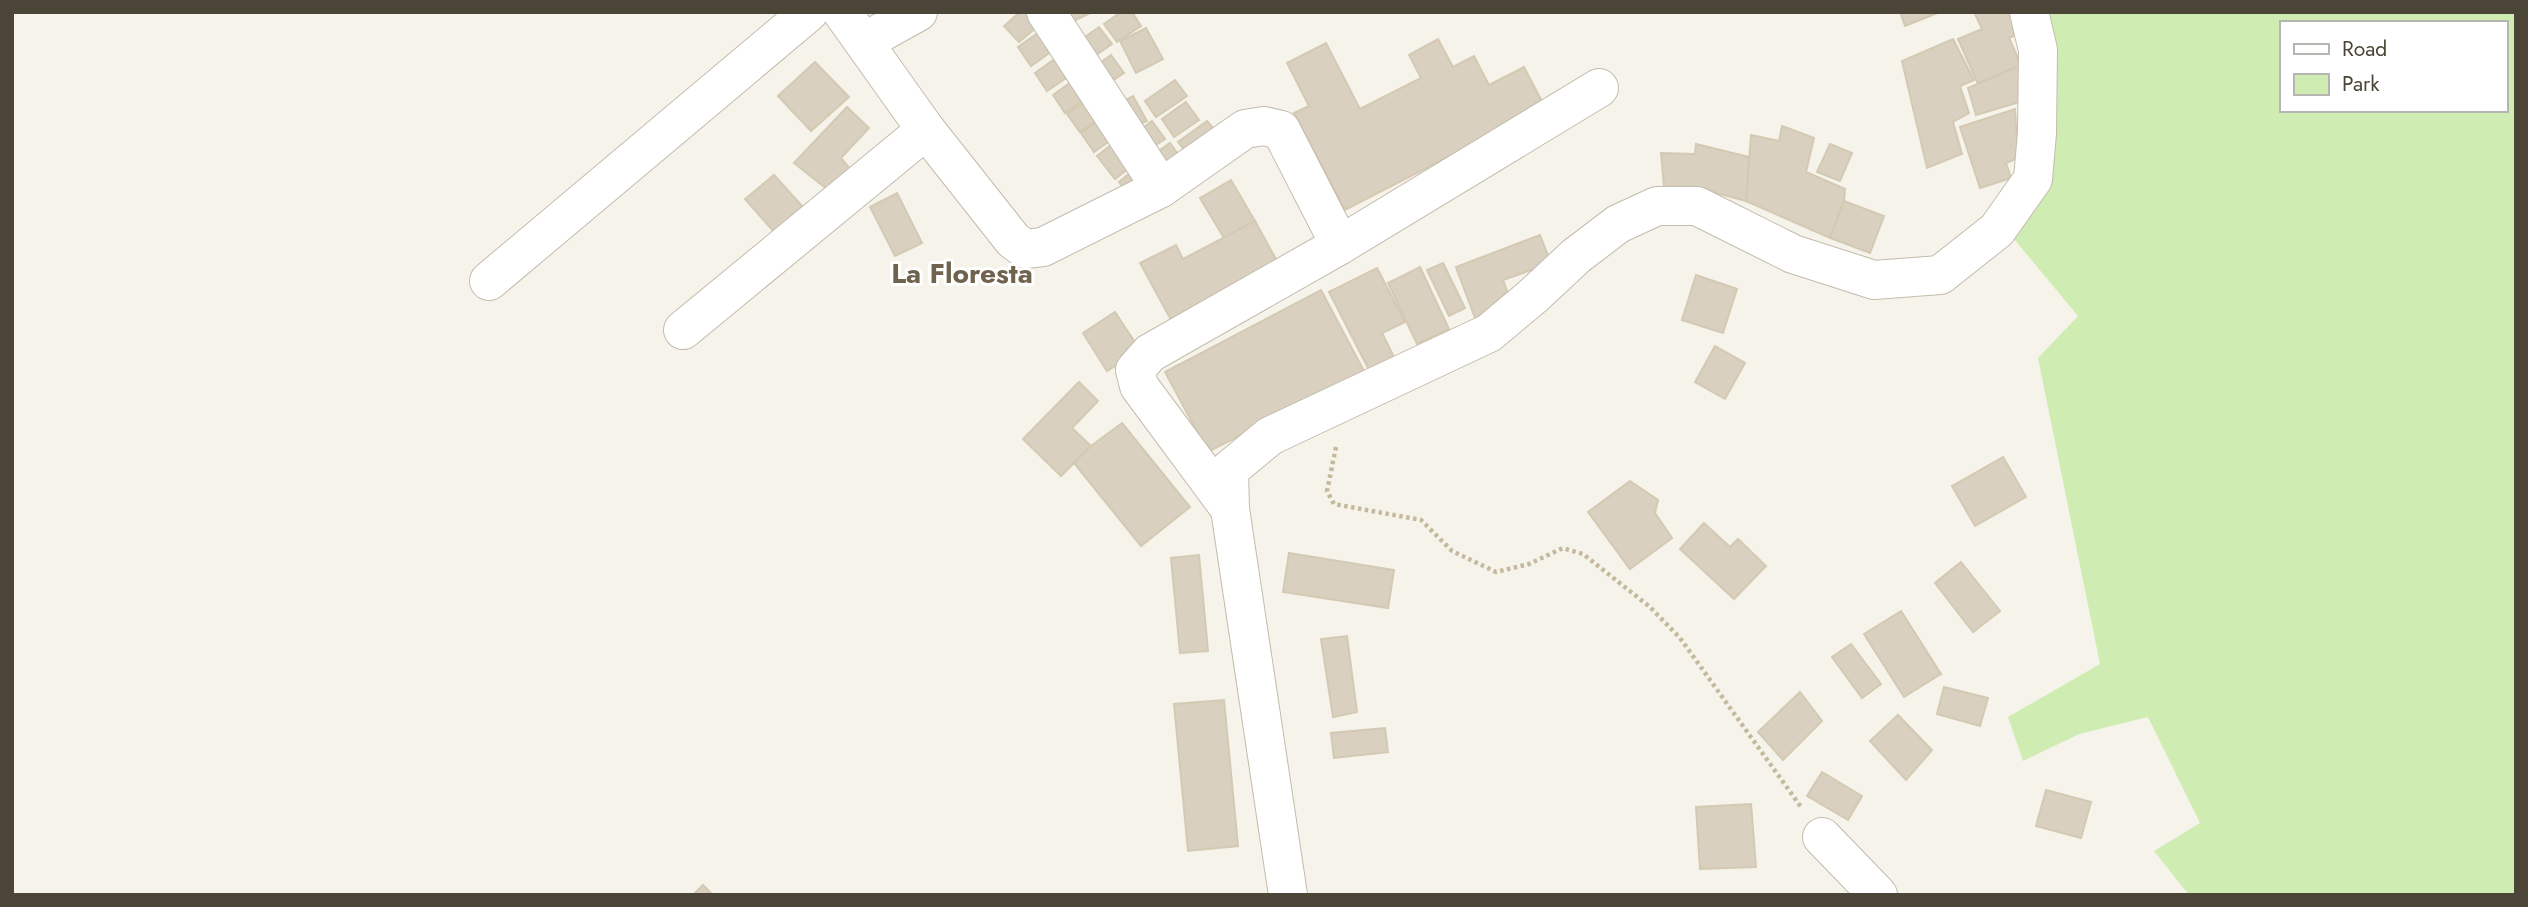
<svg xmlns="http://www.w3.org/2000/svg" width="2528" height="907" viewBox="0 0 2528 907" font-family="Jost,sans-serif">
<rect width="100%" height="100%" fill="#f6f3eb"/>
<path fill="#cfecb2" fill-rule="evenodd" d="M2042,12H2516V895H2189L2154,851L2200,823L2148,717L2079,734L2023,761L2008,717L2100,664L2038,358L2078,316L2009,233ZM2281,23H2505V110H2281Z"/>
<g fill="#d9d0c0" stroke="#d4c9b2" stroke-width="2">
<polygon points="1020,12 1032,12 1042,23 1019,42 1004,26"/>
<polygon points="1056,12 1090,12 1090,13 1063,26"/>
<polygon points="1121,12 1132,12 1141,26 1117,42 1104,24"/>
<polygon points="1900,12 1940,12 1905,26"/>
<polygon points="1979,12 2018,12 2026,30 2009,38 2021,65 1978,84 1958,39 1982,29 1975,14"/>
<polygon points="1099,27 1112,44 1087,61 1075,44"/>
<polygon points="1146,28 1163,59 1136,73 1120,41"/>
<polygon points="1042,30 1055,49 1031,66 1018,47"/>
<polygon points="1438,39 1453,67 1474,56 1489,85 1524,67 1545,107 1345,210 1294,113 1309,106 1287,63 1326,43 1360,109 1421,78 1409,55"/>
<polygon points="1953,39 1974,80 1960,86 1969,113 1953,122 1962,154 1927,168 1902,61"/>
<polygon points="1111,55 1124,73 1103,87 1090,70"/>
<polygon points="1059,56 1072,74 1047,91 1035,73"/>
<polygon points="815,62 849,97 811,131 778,96"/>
<polygon points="2021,65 2023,101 1976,115 1968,88"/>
<polygon points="1077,78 1090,96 1065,113 1053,95"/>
<polygon points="1175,80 1187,96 1156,117 1145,101"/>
<polygon points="1133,96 1147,121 1131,128 1114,106"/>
<polygon points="1092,97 1104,115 1080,132 1067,114"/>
<polygon points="1186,102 1199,120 1174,137 1162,119"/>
<polygon points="847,107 869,128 841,158 850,169 828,190 794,163"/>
<polygon points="2015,109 2018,158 2006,163 2011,178 1980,188 1960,127"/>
<polygon points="1106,116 1118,135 1094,152 1081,133"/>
<polygon points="1152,121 1165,139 1145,152 1134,135"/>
<polygon points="1207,121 1219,135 1191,158 1178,142"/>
<polygon points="1782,126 1814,138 1806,172 1845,189 1844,201 1830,238 1746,201 1751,135 1779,141"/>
<polygon points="1120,138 1138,161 1115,179 1097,156"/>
<polygon points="1170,143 1183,161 1158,178 1146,160"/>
<polygon points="1696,144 1749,157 1746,201 1701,189 1664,187 1661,153 1695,154"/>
<polygon points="1830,144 1852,153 1840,181 1817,172"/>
<polygon points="1137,167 1131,199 1119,182"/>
<polygon points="774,175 811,216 782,241 745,199"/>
<polygon points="1231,180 1255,221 1224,238 1200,198"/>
<polygon points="897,193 922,243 895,256 870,207"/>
<polygon points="1844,201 1884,216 1870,253 1830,238"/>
<polygon points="1255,221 1278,263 1171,320 1140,263 1176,245 1183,259"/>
<polygon points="1540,235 1551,263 1503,280 1512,304 1475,318 1456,267"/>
<polygon points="1443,263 1465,308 1449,316 1427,270"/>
<polygon points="1420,267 1449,329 1417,344 1388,283"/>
<polygon points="1377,268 1405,322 1382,333 1394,357 1369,370 1329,292"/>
<polygon points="1696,275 1737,289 1723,333 1682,320"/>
<polygon points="1321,290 1364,371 1208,452 1165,372"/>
<polygon points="1115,312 1140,350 1107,371 1083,333"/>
<polygon points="1715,346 1745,363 1725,399 1695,382"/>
<polygon points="1079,382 1098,401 1072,428 1091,446 1061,476 1023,439"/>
<polygon points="1122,423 1190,507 1141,546 1074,463 1091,446"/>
<polygon points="2003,457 2026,497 1975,526 1952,486"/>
<polygon points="1630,481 1658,500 1655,513 1672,538 1630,569 1588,512"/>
<polygon points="1704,523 1730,547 1738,539 1766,566 1734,599 1680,549"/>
<polygon points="1289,553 1394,570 1388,608 1283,592"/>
<polygon points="1199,555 1208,651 1180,653 1171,558"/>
<polygon points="1961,562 2000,611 1973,632 1935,583"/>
<polygon points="1901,611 1941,674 1904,697 1864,634"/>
<polygon points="1347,636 1357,712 1333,717 1321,639"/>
<polygon points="1851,644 1881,684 1862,698 1832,657"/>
<polygon points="1944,687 1988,698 1980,726 1937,714"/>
<polygon points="1800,692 1822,721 1783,760 1758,732"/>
<polygon points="1224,700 1238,846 1188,851 1174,704"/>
<polygon points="1898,715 1932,750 1906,780 1870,741"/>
<polygon points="1385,728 1388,752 1334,758 1331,733"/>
<polygon points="1822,772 1862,796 1848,820 1807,796"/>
<polygon points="2046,790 2091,802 2081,838 2036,826"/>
<polygon points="1751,804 1756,867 1700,869 1696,807"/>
<polygon points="703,885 713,895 693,895"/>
</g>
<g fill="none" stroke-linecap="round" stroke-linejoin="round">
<g stroke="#c3bcad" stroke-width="40">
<g id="minor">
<polyline points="842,12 926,130 1013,240 1025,249 1043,247 1161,188 1245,129 1264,126 1281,130 1340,245"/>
<polyline points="1046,12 1161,188"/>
<polyline points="864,42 918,12"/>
<polyline points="489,281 809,12"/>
<polyline points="683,330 926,130"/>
<polyline points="1230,509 1139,386 1135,370 1150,353 1340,245 1599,88"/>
<polyline points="1822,837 1878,895"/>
<polyline points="1288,895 1230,509 1229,470 1270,436 1489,333 1532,297 1576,256 1618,224 1657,206 1697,206 1793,254 1874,280 1940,275 1997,230 2033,179 2037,133 2038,50 2029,12"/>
</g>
</g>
<polyline stroke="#c5b99d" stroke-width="4.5" stroke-dasharray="3.5 3.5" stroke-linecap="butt" points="1336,447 1327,491 1334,504 1421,520 1452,551 1496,572 1529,564 1563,548 1583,554 1650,607 1680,638 1801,807"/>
<use href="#minor" stroke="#fff" stroke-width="38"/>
</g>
<g text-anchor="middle" stroke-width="6" stroke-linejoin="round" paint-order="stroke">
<g font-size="28" font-weight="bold" fill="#6f634e" stroke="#fff">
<text x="962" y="283">La Floresta</text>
</g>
</g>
<rect width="2528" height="907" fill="none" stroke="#4b4538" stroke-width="28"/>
<rect x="2280" y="21" width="228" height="91" fill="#ffffff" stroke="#b7b5af" stroke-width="2"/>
<rect x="2294" y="44" width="35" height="10" fill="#ffffff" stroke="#b7b5af" stroke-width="2"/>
<text x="2342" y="56" font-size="21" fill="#4b4538">Road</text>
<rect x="2294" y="74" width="35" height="21" fill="#cfecb2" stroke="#b7b5af" stroke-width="2"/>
<text x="2342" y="91" font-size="21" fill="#4b4538">Park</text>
</svg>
